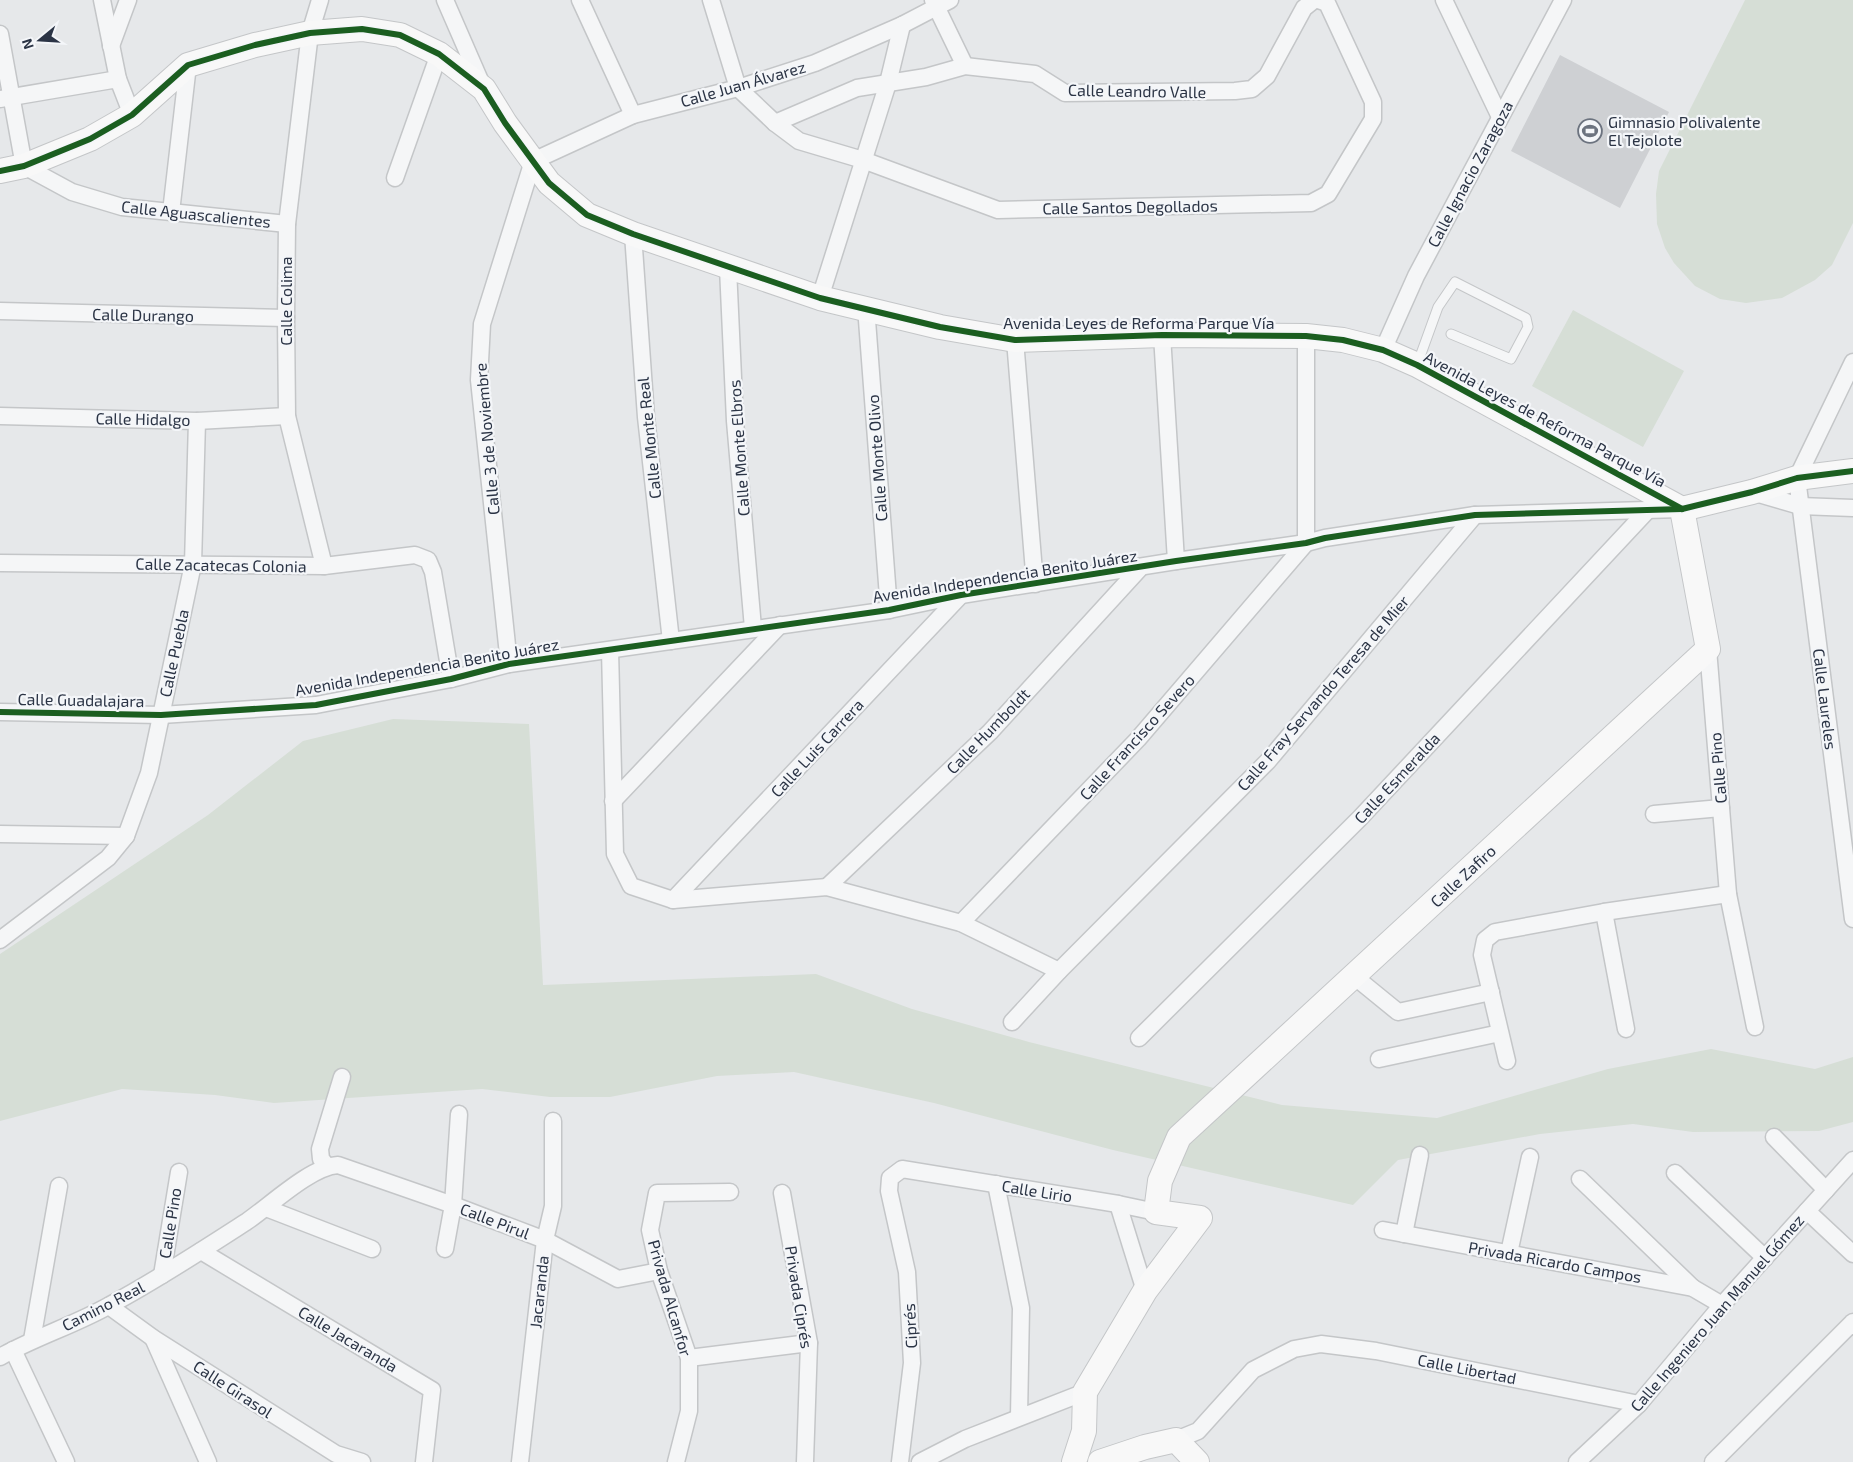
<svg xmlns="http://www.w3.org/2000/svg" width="1853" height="1462" viewBox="0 0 1853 1462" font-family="'Exo 2',sans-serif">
<rect width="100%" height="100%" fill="#e6e8ea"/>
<g fill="#d6ded6">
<polygon points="1745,0 1853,0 1853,223 1832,265 1815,280 1782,298 1746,303 1720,299 1695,286 1674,263 1665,248 1657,224 1656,194 1659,171"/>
<polygon points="1573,310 1684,371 1643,447 1532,386"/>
<polygon points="393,719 529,724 543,985 816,974 912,1009 1029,1042 1282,1105 1437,1118 1608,1069 1711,1049 1815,1069 1853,1057 1853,1122 1819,1131 1693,1132 1633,1124 1540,1134 1398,1160 1353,1205 1113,1150 934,1103 794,1072 717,1076 610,1097 550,1097 482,1089 274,1103 215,1095 122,1089 0,1121 0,954 208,815 303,741"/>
</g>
<polygon fill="#ced0d3" points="1560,55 1669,112 1620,208 1511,151"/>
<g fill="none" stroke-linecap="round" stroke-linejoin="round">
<g stroke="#c4c6c8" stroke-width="11">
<polyline id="lane" points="1417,365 1438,307 1455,282 1526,318 1528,327 1511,359 1451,334"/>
</g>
<g stroke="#c4c6c8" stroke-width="19">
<g id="street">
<polyline points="102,0 118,79"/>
<polyline points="320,0 310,33 287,224 286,318 287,416 324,566"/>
<polyline points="445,0 482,85"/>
<polyline points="580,0 633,115"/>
<polyline points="711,0 738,88 775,123 799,141 863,160 998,210 1311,203 1328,194 1373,119 1373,102 1327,3 1318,0"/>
<polyline points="933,0 965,66"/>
<polyline points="1444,0 1500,117"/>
<polyline points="0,34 24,166 72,192 122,207 287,224"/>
<polyline points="111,46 128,0"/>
<polyline points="0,99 118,79 132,115"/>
<polyline points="775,123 857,88 926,77 965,66 1035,74 1065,93 1235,91 1252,89 1267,76 1304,8 1314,0"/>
<polyline points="395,178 439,54"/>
<polyline points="171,212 188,65"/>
<polyline points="633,234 646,417 671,641"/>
<polyline points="728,268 735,421 753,628"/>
<polyline points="820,298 888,83 902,25"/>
<polyline points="866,307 889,610"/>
<polyline points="0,311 286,318"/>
<polyline points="1162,335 1176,561"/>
<polyline points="1015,340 1035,584"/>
<polyline points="1383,350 1416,276 1563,0"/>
<polyline points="1853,362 1797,478 1853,919"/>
<polyline points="0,416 197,421 287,416"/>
<polyline points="1752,492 1800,506 1853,508"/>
<polyline points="0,563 324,566 415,555 428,560 433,572 451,679"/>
<polyline points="1708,649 1728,894 1755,1027"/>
<polyline points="610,650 615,854 631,886 673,900 827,887 961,923 1059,971"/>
<polyline points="509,664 479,380 482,324 533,161 633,115 738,88 815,63 902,25 950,0"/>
<polyline points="0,712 161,715 316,705 451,679 509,664 889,610 961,595 1176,561 1306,543 1325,538 1475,515 1681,509"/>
<polyline points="613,801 780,625"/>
<polyline points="1654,814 1721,808"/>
<polyline points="0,834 126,836"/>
<polyline points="827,887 990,732 1141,567"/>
<polyline points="673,900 961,595"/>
<polyline points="1604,912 1626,1029"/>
<polyline points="961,923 1138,739 1306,543 1306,336"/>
<polyline points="0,940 108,858 126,836 149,773 193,564 197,421"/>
<polyline points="1355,977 1398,1012 1491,992"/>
<polyline points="1012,1022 1059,971 1268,761 1475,515"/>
<polyline points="1139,1038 1360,818 1647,511"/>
<polyline points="1379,1059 1500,1033"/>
<polyline points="1507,1061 1482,955 1485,940 1495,932 1604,912 1728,894"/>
<polyline points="1774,1137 1826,1190"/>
<polyline points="327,1166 321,1159 320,1149 342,1077"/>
<polyline points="1675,1173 1765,1258"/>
<polyline points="1580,1179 1693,1288"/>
<polyline points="996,1184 1021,1308 1019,1417"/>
<polyline points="782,1193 809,1343 805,1462"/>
<polyline points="1118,1204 1145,1291"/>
<polyline points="266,1208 372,1249"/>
<polyline points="1807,1211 1853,1254"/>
<polyline points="1383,1230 1693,1288 1722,1305"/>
<polyline points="1404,1234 1420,1155"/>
<polyline points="445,1249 453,1205 459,1114"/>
<polyline points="201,1251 432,1390 424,1462"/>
<polyline points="1509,1253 1530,1157"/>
<polyline points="162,1275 179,1172"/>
<polyline points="109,1306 153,1338 336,1454 362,1462"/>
<polyline points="153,1338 208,1462"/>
<polyline points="32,1340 59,1186"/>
<polyline points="13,1350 66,1462"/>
<path d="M0,1357C35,1337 75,1325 110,1305C157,1280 201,1251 246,1222C271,1205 310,1167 338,1165L453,1205L545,1240L618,1279L659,1271"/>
<polyline points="689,1358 809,1343"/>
<polyline points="1176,1440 1198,1431 1253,1370 1294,1349 1321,1344 1376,1351 1639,1404"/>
<polyline points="520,1462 545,1240 553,1206 553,1121"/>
<polyline points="676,1462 689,1411 689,1358 659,1271 650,1230 657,1193 730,1192"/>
<polyline points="900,1462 912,1363 907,1272 889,1191 890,1178 902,1169 1118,1204 1156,1212"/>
<polyline points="920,1462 965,1439 1085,1392"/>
<polyline points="1577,1462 1639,1404 1722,1305 1853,1160"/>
<polyline points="1713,1462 1853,1322"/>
</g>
</g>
<g stroke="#c4c6c8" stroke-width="26">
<g id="secondary">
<polyline points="0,171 24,166 90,139 132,115 188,65 255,45 310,33 362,29 400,35 439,54 484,89 505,123 549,183 587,215 633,234 820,298 940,327 1015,340 1162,335 1306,336 1343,340 1383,350 1417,365 1682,509"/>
<polyline points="1682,509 1752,492 1797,478 1853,471"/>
<polyline points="1074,1462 1084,1431 1085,1392 1145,1291 1200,1218 1156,1212 1160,1181 1179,1137 1708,649 1682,509"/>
<polyline points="1100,1462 1145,1447 1176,1440 1197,1462"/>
</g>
</g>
<use href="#lane" stroke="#f5f6f7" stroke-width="9"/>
<use href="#street" stroke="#f5f6f7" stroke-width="16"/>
<use href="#secondary" stroke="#f8f8f8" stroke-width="24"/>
<g stroke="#f4f6f9" stroke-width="9">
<g id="cycleway">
<polyline points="0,171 24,166 90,139 132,115 188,65 255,45 310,33 362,29 400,35 439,54 484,89 505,123 549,183 587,215 633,234 820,298 940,327 1015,340 1162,335 1306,336 1343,340 1383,350 1417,365 1682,509"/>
<polyline points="0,712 161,715 316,705 451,679 509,664 889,610 961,595 1176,561 1306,543 1325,538 1475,515 1682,509 1752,492 1797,478 1853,471"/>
</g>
</g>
<use href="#cycleway" stroke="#1b5e20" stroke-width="6"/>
</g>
<defs>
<g id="stadium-ring" transform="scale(1.25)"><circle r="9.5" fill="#f4f6f9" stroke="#6c737f" stroke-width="1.5"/><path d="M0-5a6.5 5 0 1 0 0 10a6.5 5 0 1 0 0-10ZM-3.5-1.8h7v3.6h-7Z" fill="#6c737f"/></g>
</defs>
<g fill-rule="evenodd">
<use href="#stadium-ring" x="1590" y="131"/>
</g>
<g text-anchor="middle" stroke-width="4.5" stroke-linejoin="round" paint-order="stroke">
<g font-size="16" fill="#2b3445" stroke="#f4f6f9">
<text transform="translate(743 84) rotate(-16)" y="6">Calle Juan Álvarez</text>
<text transform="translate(1137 91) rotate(1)" y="6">Calle Leandro Valle</text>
<text transform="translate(1470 174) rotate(-62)" y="6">Calle Ignacio Zaragoza</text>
<text transform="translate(1130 207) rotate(-1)" y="6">Calle Santos Degollados</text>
<text transform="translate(196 214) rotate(6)" y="6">Calle Aguascalientes</text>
<text transform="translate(286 301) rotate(-90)" y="6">Calle Colima</text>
<text transform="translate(143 315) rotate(1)" y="6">Calle Durango</text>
<text x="1139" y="329">Avenida Leyes de Reforma Parque Vía</text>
<text transform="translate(143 419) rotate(1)" y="6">Calle Hidalgo</text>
<text transform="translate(1545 419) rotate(28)" y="6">Avenida Leyes de Reforma Parque Vía</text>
<text transform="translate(649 438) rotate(-96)" y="6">Calle Monte Real</text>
<text transform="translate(487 439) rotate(-95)" y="6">Calle 3 de Noviembre</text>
<text transform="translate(739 448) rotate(-94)" y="6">Calle Monte Elbros</text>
<text transform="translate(877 458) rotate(-94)" y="6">Calle Monte Olivo</text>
<text transform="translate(221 565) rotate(1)" y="6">Calle Zacatecas Colonia</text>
<text transform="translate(1005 576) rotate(-9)" y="6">Avenida Independencia Benito Juárez</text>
<text transform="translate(174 653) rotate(-78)" y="6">Calle Puebla</text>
<text transform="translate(427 667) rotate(-10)" y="6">Avenida Independencia Benito Juárez</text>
<text transform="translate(1323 693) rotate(-49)" y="6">Calle Fray Servando Teresa de Mier</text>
<text transform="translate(1825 699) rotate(83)" y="6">Calle Laureles</text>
<text transform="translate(81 700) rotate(1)" y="6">Calle Guadalajara</text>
<text transform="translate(988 731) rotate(-46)" y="6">Calle Humboldt</text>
<text transform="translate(1137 737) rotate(-48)" y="6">Calle Francisco Severo</text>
<text transform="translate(817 748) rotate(-47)" y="6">Calle Luis Carrera</text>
<text transform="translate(1718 768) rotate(-95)" y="6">Calle Pino</text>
<text transform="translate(1397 778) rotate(-47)" y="6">Calle Esmeralda</text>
<text transform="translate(1463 876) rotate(-43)" y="6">Calle Zafiro</text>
<text transform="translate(1037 1191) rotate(9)" y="6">Calle Lirio</text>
<text transform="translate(495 1221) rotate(21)" y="6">Calle Pirul</text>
<text transform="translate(170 1223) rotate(-81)" y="6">Calle Pino</text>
<text transform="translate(1555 1262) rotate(10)" y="6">Privada Ricardo Campos</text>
<text transform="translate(539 1292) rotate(-84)" y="6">Jacaranda</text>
<text transform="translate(799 1297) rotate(81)" y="6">Privada Ciprés</text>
<text transform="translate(670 1298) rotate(74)" y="6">Privada Alcanfor</text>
<text transform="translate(103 1306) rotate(-27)" y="6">Camino Real</text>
<text transform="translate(1717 1313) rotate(-49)" y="6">Calle Ingeniero Juan Manuel Gómez</text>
<text transform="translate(910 1326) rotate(-93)" y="6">Ciprés</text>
<text transform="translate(348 1339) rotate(31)" y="6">Calle Jacaranda</text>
<text transform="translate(1467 1369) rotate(11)" y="6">Calle Libertad</text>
<text transform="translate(233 1389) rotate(33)" y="6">Calle Girasol</text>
</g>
<g font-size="16" fill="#2b3445" stroke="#f4f6f9" text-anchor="start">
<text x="1608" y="128">Gimnasio Polivalente<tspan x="1608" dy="18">El Tejolote</tspan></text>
</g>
</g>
<g transform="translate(40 40) rotate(252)" stroke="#f4f6f9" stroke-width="4" paint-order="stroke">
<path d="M0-4L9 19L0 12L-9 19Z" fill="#2b3445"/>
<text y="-8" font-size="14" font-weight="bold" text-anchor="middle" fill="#2b3445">N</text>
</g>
</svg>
